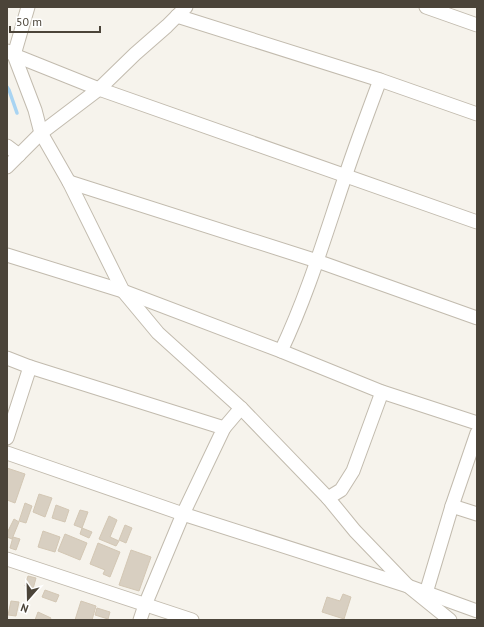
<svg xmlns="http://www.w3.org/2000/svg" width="484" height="627" viewBox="0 0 484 627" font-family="'PT Sans',sans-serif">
<rect width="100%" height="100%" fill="#f6f3ec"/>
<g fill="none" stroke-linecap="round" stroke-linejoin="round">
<polyline stroke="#a9d4f2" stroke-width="3.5" points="7,87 9,90 17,113"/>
</g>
<g fill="#d8cfc1" stroke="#d3c7b4">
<polygon points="7,468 25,474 15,503 7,500"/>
<polygon points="39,494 52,498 45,517 33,512"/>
<polygon points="25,503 32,506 26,523 19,521"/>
<polygon points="56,505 69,510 65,522 52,518"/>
<polygon points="80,510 88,512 82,528 74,525"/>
<polygon points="109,516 117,520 110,537 119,541 116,546 99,539"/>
<polygon points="14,519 19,522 12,539 7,537 7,533"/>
<polygon points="125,525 132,528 126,543 119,540"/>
<polygon points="82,528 92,532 89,538 80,534"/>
<polygon points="43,531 60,537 55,552 38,547"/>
<polygon points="65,534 87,543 80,560 58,551"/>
<polygon points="13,537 20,539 16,550 10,548"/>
<polygon points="98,543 120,552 110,577 103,574 105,570 90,564"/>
<polygon points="131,550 151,557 139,591 119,585"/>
<polygon points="28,576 36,578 33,589 25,586"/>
<polygon points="45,590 59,595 56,602 42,597"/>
<polygon points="343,594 351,597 344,619 322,612 327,597 340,601"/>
<polygon points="11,601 19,602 16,616 8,615"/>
<polygon points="81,601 96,606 92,620 75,620"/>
<polygon points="97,608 110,612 108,619 95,615"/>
<polygon points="38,612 51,618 50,620 35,620"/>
</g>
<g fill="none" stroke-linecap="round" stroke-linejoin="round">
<g stroke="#c2bbae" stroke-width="15">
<g id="street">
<polyline points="28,7 14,55 99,89 477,222"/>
<polyline points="426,7 477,25"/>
<polyline points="177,16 380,80 477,114"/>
<polyline points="7,51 14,55 35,110 41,133 69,182 123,291 158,333 241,408 328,498 355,531 408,586 450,620"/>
<polyline points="7,146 19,155"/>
<polyline points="7,167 41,133 99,89 135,54 167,26 186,7"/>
<polyline points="69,182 317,261 477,318"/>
<polyline points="7,255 123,291 281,351 382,392 477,423"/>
<path d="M281,351C308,294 325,236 345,177C356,144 368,112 380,80"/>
<polyline points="7,358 30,367 224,428 183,514 145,605 140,620"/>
<polyline points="224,428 241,408"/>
<polyline points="7,438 30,367"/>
<polyline points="7,453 183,514 408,586 477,611"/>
<polyline points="328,498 341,490 353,471 382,392"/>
<polyline points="452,506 477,514"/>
<polyline points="7,559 192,620"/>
<polyline points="426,593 452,506 477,433"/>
</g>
</g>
<use href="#street" stroke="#fff" stroke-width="13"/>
</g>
<rect width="484" height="627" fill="none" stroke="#4b4439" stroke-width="16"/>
<g transform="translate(28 599) rotate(200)" stroke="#ffffff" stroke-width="3" paint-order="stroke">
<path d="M0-3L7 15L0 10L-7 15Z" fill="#4b4439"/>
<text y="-6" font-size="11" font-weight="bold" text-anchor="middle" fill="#4b4439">N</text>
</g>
<path d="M10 26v6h90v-6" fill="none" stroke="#4b4439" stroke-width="2"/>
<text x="16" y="26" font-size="12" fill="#4b4439" stroke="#ffffff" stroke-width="3" paint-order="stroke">50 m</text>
</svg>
